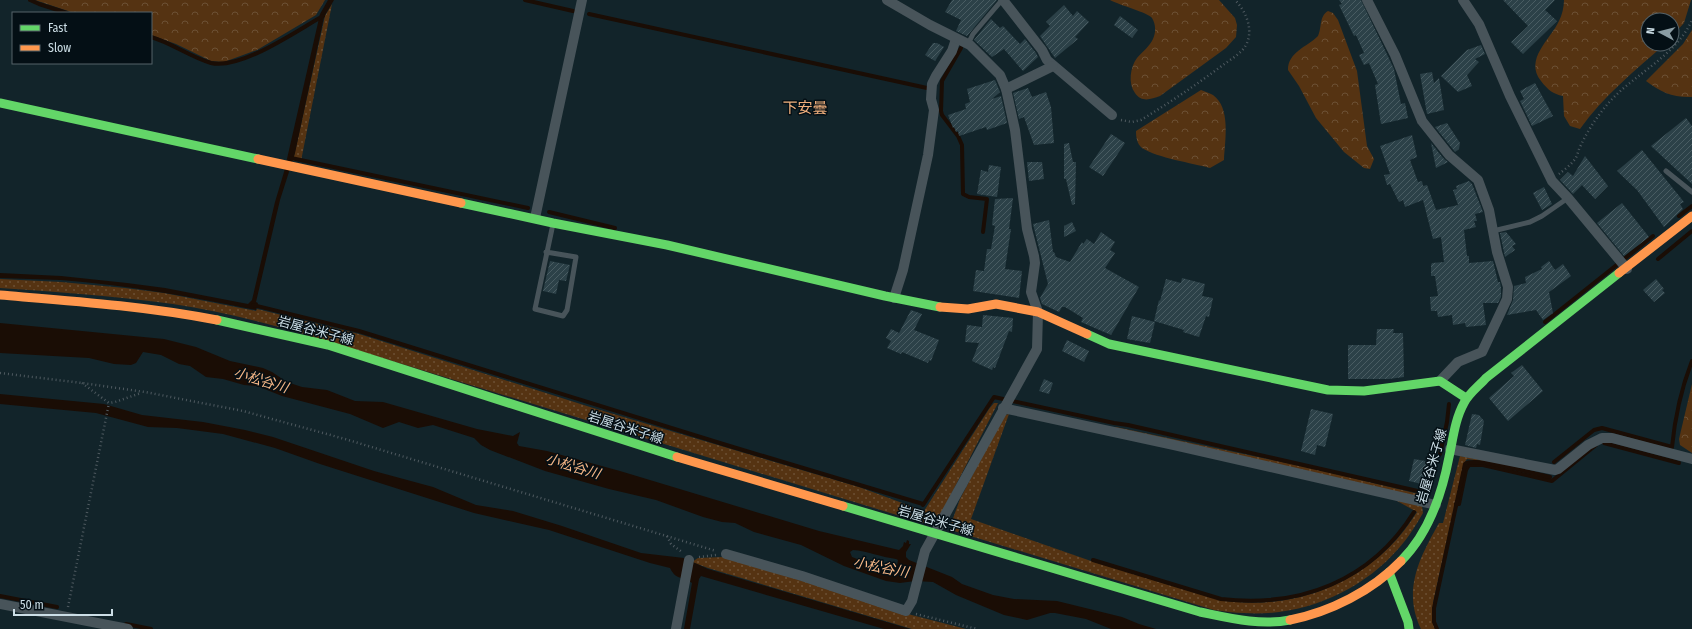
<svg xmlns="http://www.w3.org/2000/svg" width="1692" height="629" viewBox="0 0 1692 629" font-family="'Fira Sans Condensed','Noto Sans JP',sans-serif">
<defs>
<pattern id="grass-dots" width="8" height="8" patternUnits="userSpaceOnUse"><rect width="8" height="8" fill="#553312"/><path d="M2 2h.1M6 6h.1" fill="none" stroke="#6c5034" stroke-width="1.8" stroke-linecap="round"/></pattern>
<pattern id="forest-crowns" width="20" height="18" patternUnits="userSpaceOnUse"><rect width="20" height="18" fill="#553312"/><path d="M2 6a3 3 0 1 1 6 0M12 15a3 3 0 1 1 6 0" fill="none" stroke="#6c5034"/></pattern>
<pattern id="building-hatch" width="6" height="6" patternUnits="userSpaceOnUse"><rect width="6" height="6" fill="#2c4148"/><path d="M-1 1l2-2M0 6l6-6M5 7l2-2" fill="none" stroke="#495c62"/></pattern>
</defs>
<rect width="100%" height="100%" fill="#12242a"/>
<g fill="url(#grass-dots)">
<polygon points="332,4 301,161 297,160 293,161 325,16"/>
<path d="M0,279L61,282L125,288L164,293L256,311L257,309L359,334L590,407L859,487L924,511L989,409L994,403H998L941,514L933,522L923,523L294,331C254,320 214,310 173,304C115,296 58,292 0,288Z"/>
<path d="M1009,414L971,519L1091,561L1220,600C1298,613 1376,579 1417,512L1388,496L1422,506L1423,513C1416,525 1408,538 1399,548C1361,592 1302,617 1244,613C1234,613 1224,611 1214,610L954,531L951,524L960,499L1001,420L1005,415Z"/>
<polygon points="1116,427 1315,469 1423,495 1427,491 1425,486 1427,485 1429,490 1426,499 1112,428"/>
<path d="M1460,456L1492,462L1467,459L1464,463L1433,603V623L1435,629H1421C1402,590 1420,557 1439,523H1443Z"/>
<polygon points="723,557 731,558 900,612 966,629 912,629 708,568 692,562 698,558"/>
</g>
<g fill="url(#forest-crowns)">
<polygon points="35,0 325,0 316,15 257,50 224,62 211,61 176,44 151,35 151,13 74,13"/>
<path d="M1110,0H1219L1235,18L1237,25L1236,37L1226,48L1160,96C1151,99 1142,103 1135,93C1128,84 1130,67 1137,58C1142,52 1150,46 1153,39C1156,33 1156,24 1152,18C1149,13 1119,5 1110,0Z"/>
<path d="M1564,0H1691L1684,23L1672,36V20H1648V44H1665C1636,70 1603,96 1580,129L1570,126L1564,116L1563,96C1553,94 1548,90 1541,81C1524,59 1550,40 1559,21C1562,15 1564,7 1564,0Z"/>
<path d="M1328,11L1333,13L1338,20L1357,71L1367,146L1374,159L1370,169L1364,168L1344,152L1316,118L1299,86L1288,70C1288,52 1307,47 1318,36C1322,28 1319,16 1328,11Z"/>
<path d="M1692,30V97C1674,98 1660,92 1646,81L1683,44Z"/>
<path d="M1201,90C1205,92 1210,93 1213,95C1231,108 1225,140 1224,160L1210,168C1192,163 1158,158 1142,148C1137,144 1136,137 1136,131Z"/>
<polygon points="1692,384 1692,453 1680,445 1679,439"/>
</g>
<g fill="#1a0d05" fill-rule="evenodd">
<path d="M328,0H334L324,17L295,153L280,200L256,302L258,303L256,310C191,297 127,285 61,280C41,279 20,279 0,278V273L61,276L127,283L165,288L248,304L252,300L275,202L284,172L320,14Z"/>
<path d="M0,323L164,339L196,347L230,361L263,368L272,372L287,382L302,387L327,390L355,401L383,402L477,429L513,436L520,432L517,443L519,446L547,451L620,471L819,531L899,550L903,546L904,542L906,543L907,540L909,541V544H911L906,552V557L909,560L952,577L962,584L993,595L1014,599L1057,601L1122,617L1139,624L1156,629H1111L1086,619L1055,613H1050L1027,620L1004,615L956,595L933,582L915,581L900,583L886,581L844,566L801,545L754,532L735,523L722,522L703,517L656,500L609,489L545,471L490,450L481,445L474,438L433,425L418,428L399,422L383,428L350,414L282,396L257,386L244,385L223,379L206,377L190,366L179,364L161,355L143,352L136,363L131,365L114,364L89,358L0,353ZM853,550C867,551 881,557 896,559L898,560L897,566C883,572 865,562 852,557L850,552Z"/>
<path d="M0,394L104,404L142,415L203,422L245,430L273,437L374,471L433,487L476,505L513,511L562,526L641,553L684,558L708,569L910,629H884L701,576L699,579L690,629H684L692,583C683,575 677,582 670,568L650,563L549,530L474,513L320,464L275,448L223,434L177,428L148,427L96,413L0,404Z"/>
</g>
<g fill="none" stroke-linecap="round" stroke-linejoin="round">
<g stroke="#1a0d05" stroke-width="4">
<polyline points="30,0 39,4 67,13"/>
<polyline points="525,0 573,11"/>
<polyline points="589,14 927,88"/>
<path d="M151,37C172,43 190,57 211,63C241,70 296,31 323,16"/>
<polyline points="961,48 942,81 941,111 942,115 958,136 962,145 963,194 969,197 987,199 983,232"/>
<polyline points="291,158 528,208"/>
<polyline points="549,212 615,228"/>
<polyline points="1679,216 1692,206"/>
<polyline points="1658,259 1692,231"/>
<polyline points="253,305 359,331 723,444 923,504"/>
<polyline points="1545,322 1653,236"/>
<polyline points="1604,443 1679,463"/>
<polyline points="1440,454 1447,422 1449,404"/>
<path d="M1554,462L1594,430L1602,428L1672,447C1675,417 1681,389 1692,361"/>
<polyline points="1456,504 1459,504 1466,470 1469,465 1483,465 1552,481 1596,445"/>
<polyline points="923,505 994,397 1114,423 1128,425 1422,492 1425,490"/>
<path d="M1093,560L1221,599C1300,608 1371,581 1414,512"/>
<polyline points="0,596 57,607"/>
<polyline points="126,624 151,629"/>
<path d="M1437,629L1434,622V608L1465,464C1475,456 1535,474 1550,477"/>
</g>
</g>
<g fill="url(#building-hatch)">
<polygon points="952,0 997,0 967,36 956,31 961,20 945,12"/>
<polygon points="1339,0 1361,0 1394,69 1401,104 1405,103 1408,118 1381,124 1375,85 1378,84 1369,63 1364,65 1359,55 1364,53 1356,35 1354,36 1339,5 1342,4"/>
<polygon points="1503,0 1555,0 1545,10 1557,21 1523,54 1511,42 1528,26"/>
<polygon points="1064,5 1073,16 1077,11 1089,22 1075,37 1078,39 1055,58 1040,36 1050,26 1046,22"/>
<polygon points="1120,16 1138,30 1132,38 1114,25"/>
<polygon points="991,19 1000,28 1003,26 1020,44 1025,39 1036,53 1038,57 1023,71 1004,49 992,57 974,40"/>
<polygon points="933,43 937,43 944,47 935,61 925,55"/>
<polygon points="1481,45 1485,54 1475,59 1479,62 1467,75 1472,86 1458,92 1441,76 1467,50"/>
<polygon points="1432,72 1434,83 1439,78 1444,110 1427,114 1420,74"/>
<polygon points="995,80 1000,92 992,99 1001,96 1007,123 987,130 986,127 959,136 958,131 956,132 954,127 953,128 948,115 966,109 965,104 970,102 967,89"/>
<polygon points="1535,83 1553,116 1532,126 1520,101 1524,99 1520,91"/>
<polygon points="1028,88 1032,97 1046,92 1051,107 1054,143 1034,145 1024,117 1019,119 1013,93"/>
<polygon points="1686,118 1692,126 1692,184 1651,146"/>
<polygon points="1447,123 1460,143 1459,149 1455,152 1435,127"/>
<polygon points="1111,134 1125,143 1103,176 1089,167"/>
<polygon points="1412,135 1417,157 1410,160 1418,182 1422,181 1423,186 1427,185 1436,210 1458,205 1453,190 1457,189 1456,186 1469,181 1472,184 1483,212 1475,214 1477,221 1474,221 1476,227 1464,230 1467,256 1469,256 1469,263 1493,261 1498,282 1500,282 1501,288 1501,297 1498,303 1483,303 1486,325 1466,327 1465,323 1453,325 1452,315 1438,317 1437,311 1431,311 1430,297 1438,296 1435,276 1431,276 1431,265 1432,263 1444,262 1441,237 1433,239 1423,200 1405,207 1403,200 1399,202 1390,184 1387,185 1384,175 1390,174 1380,146"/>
<polygon points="1069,143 1073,162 1076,162 1075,204 1072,205 1066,179 1064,179 1064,144"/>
<polygon points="1431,143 1444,159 1448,162 1436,168"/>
<polygon points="1642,150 1684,202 1680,204 1683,209 1664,227 1637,190 1617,171"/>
<polygon points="1585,156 1608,186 1595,199 1582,185 1573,194 1560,180 1568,172 1573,176"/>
<polygon points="1027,162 1042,162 1044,179 1029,181"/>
<polygon points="989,165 1001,167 997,197 977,194 981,170 988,172"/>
<polygon points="1544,187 1552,204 1542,210 1533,193"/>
<polygon points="1013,198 1009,229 1011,229 1005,269 1022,271 1019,298 973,291 976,270 984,271 987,249 991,249 995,226 992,225 995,199"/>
<polygon points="1622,203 1649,237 1624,256 1597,223"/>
<polygon points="1049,220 1053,252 1054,252 1056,257 1070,262 1082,242 1083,244 1087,239 1094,244 1101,232 1115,242 1110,250 1115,253 1105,268 1139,287 1111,335 1081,322 1083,318 1065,307 1062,307 1059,312 1042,304 1040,298 1048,284 1033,224"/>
<polygon points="1072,222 1076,231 1064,237 1064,226"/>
<polygon points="1506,232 1516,244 1512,246 1515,250 1505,257 1500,233"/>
<polygon points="550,261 570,265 566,281 559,280 556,294 543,291"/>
<polygon points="1549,261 1555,270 1563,264 1571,276 1549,292 1553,313 1543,320 1536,310 1507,315 1513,300 1514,286 1526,283 1525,277 1542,269 1541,267"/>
<polygon points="1182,278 1205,284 1202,296 1213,298 1209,317 1206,316 1199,337 1183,332 1184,330 1154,321 1159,300 1160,301 1166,279 1181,283"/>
<polygon points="1656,279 1664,289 1662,290 1665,293 1654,302 1643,290"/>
<polygon points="911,310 922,314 914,330 939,340 931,361 929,360 928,363 902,352 901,354 887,348 891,341 886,338 891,329 899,333"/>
<polygon points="983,315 1013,318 1012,332 1009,331 995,368 993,367 992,370 972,361 979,343 965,342 967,325 982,327"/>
<polygon points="1132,316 1155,322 1150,343 1127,339"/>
<polygon points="1377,329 1394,329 1393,333 1403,333 1404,377 1389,379 1348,379 1348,345 1376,345"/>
<polygon points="1067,340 1089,351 1084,362 1062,351"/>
<polygon points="1522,365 1543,391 1508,421 1489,398 1514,376 1511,373"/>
<polygon points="1044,379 1053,383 1049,394 1039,391"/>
<polygon points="1311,409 1333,414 1325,447 1317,445 1315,455 1301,451"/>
<polygon points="1472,414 1479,415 1484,421 1480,445 1477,444 1476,448 1465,445"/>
<polygon points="1414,459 1431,462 1426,485 1409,481"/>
</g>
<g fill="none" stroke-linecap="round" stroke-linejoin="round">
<g stroke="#4f5a60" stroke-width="2.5" stroke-dasharray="1 3" stroke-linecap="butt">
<path d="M1121,120L1132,122L1141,120C1169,103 1196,85 1223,65C1231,59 1241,54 1246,45C1254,30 1246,11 1235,0"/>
<path d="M1559,174C1564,170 1571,165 1575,159C1578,155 1578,150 1581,145C1587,132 1596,118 1606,106C1631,75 1675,58 1692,20"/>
<polyline points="0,373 82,383 145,392 243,411 345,439 716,551"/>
<polyline points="82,383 109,403 115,402 141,393"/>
<polyline points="667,536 671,544 682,552"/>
<polyline points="699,557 716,555"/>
<polyline points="68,607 109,403"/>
<polyline points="916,614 977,629"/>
</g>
<g stroke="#48545a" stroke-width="5">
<polyline points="968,44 973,34 1002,0"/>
<polyline points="1666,171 1692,192"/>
<polyline points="1493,231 1530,222 1542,216 1568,198"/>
<polyline points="546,252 576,257 567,310 563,316 535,309 553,224"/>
</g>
<g stroke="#48545a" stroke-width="10">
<polyline points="1003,0 1042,50 1047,60 1112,115"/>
<polyline points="1367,0 1395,55 1422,121 1449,155 1478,180 1489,210 1497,252 1508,287 1507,299 1482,352 1458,362 1440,381"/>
<polyline points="1463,0 1479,24 1510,96 1552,181 1568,198 1627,269"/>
<polyline points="1006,89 1053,66"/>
<polyline points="535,218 582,0"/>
<polyline points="894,298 903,270 928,155 934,110 931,99 932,84 936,76 952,51 956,39"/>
<polyline points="1003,408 1174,445 1436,505"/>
<polyline points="1450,449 1555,470 1558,469 1588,445 1602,438 1612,438 1692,459"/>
<polyline points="726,554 802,576 906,611 912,601 925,551 1037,349 1038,312 1031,292 1035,263 1034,256 1027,229 1015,130 1006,89 1000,75 970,45 930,25 887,0"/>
<polyline points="0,604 128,629"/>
<polyline points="676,629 689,560"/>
</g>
<g stroke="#63d668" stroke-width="9">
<polyline points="0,103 258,159"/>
<polyline points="461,203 553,223 667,245 885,296 940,307"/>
<polyline points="217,320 328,345 677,457"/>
<polyline points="1087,334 1109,344 1328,390 1364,391 1440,381 1466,398"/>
<path d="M843,506L1200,612C1229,618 1260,626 1290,620"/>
<path d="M1401,561C1429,533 1442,494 1449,457C1453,439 1455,419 1464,403C1469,393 1479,386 1486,378L1619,273"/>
<polyline points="1389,572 1408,622 1409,629"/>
</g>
<g stroke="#ff974d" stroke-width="9">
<polyline points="258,159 461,203"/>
<polyline points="1619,273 1692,216"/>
<path d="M0,295C72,301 145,306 217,320"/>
<polyline points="940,307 968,309 996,304 1038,312 1087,334"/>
<polyline points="677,457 843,506"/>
<path d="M1290,620C1330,612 1372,591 1401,561"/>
</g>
</g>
<g text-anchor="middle" stroke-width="3" stroke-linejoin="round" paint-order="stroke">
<g font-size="13" fill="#ccdee6" stroke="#040f15">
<text transform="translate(316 330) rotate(15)" y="5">岩屋谷米子線</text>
<text transform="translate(626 427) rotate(18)" y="5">岩屋谷米子線</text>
<text transform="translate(1431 466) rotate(-74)" y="5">岩屋谷米子線</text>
<text transform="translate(936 520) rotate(16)" y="5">岩屋谷米子線</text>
</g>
<g font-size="14" font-style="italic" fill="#f8b887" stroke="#040f15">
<text transform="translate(261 380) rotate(17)" y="5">小松谷川</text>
<text transform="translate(573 466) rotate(17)" y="5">小松谷川</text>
<text transform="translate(881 567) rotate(11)" y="5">小松谷川</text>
</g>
<g font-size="15" fill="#efae7c" stroke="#040f15">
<text x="805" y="113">下安曇</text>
</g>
</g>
<rect x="12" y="12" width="140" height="52" fill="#040f15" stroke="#546269"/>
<rect x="20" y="25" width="20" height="6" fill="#63d668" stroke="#546269"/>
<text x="48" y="32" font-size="12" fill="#ccdee6">Fast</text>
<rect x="20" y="45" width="20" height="6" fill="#ff974d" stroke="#546269"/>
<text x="48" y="52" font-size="12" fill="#ccdee6">Slow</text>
<g transform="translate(1660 32) rotate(277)"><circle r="19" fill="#040f15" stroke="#546269"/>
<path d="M0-3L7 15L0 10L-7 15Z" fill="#8b9da4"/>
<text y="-6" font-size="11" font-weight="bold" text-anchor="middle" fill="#ccdee6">N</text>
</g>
<path d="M14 609v6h98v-6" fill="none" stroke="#ccdee6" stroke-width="2"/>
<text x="20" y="609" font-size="12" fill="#ccdee6" stroke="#040f15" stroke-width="3" paint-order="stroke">50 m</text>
</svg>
